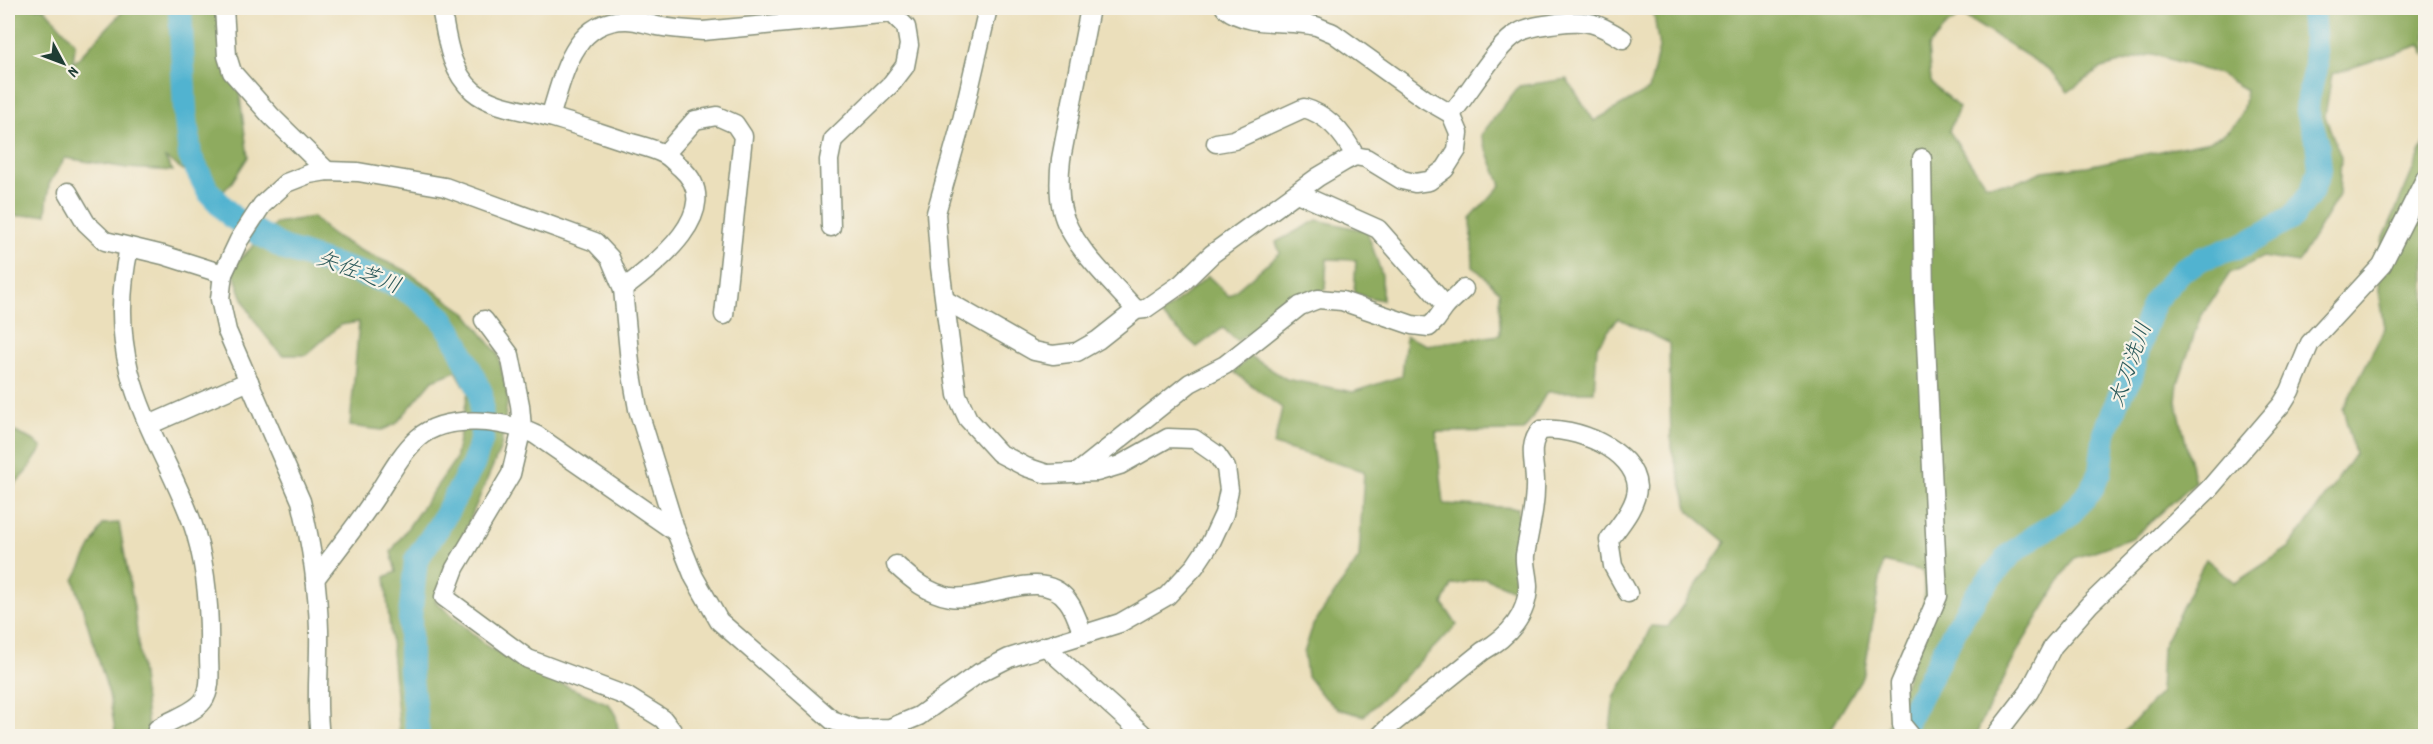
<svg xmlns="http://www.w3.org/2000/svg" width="2433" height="744" viewBox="0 0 2433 744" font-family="Dekko,'Klee One',sans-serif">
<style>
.forest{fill:#8eab5e;stroke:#567449;stroke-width:1.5;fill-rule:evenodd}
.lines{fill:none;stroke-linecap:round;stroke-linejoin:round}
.river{stroke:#51b3d0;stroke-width:24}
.minor-casing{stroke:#858e78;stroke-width:21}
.minor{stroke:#fff;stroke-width:18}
.labels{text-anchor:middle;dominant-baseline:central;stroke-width:4.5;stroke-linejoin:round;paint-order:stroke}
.water-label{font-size:22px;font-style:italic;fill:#2c5a5b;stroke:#f7f3e8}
</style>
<rect width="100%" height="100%" fill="#f7f3e8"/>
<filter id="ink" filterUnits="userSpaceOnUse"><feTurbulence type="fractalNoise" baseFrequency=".0167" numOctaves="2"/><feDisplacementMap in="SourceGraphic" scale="12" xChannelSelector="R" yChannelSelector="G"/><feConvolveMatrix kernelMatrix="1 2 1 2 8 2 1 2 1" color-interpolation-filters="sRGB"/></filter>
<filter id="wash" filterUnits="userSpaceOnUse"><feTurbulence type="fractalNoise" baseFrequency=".008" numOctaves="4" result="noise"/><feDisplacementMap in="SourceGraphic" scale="24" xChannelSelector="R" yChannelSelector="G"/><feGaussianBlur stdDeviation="1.35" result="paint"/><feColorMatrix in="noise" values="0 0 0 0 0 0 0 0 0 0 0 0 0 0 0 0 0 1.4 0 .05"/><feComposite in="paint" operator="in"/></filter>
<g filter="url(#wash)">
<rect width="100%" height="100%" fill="#ebdfbb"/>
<g class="forest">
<polygon points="8,8 44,8 75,43 73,64 126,8 228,8 248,157 232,182 220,195 164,157 173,171 127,168 65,158 49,184 46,214 8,217"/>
<path d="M 1653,8 L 2425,8 L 2425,54 L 2420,45 L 2332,74 L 2325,116 L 2341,157 L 2339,195 L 2298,263 L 2263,257 L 2230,273 L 2200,318 L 2178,383 L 2176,400 L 2195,482 L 2134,537 L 2074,558 L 2021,645 L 1979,727 L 1978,736 L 1883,736 L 1914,661 L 1924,617 L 1924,571 L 1883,562 L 1864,674 L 1827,736 L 1609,736 L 1614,698 L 1633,666 L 1651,626 L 1668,627 L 1726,542 L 1689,511 L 1671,447 L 1669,343 L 1618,318 L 1597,346 L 1594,392 L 1547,392 L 1524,431 L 1436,432 L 1444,504 L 1518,508 L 1521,593 L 1485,578 L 1452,585 L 1443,604 L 1457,625 L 1364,716 L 1338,709 L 1322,695 L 1307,676 L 1304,653 L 1313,625 L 1359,558 L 1364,471 L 1274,445 L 1282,408 L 1234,372 L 1250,356 L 1286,379 L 1353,392 L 1402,376 L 1406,336 L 1427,345 L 1500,335 L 1499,291 L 1473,266 L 1471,218 L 1501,185 L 1481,135 L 1519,86 L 1567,79 L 1594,121 L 1649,90 L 1659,48 ZM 1962,15 L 2050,70 L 2068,92 L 2102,68 L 2153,54 L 2219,74 L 2246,90 C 2243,120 2237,127 2210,141 L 2087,166 L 2043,171 L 2015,183 L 1985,184 L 1949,131 L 1959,108 L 1931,82 L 1928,47 L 1946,26 Z"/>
<polygon points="2425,142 2425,736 2121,736 2160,693 2162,648 2206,559 2235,583 2290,547 2355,454 2343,409 2385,328 2379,291 2382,242"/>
<path d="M 313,217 L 331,234 L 359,250 L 405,270 L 467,314 L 498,354 L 508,397 L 501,447 L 435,601 L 488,647 L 545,677 L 609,704 L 616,716 L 619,736 L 400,736 L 385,577 L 396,572 L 391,552 L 455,460 L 468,392 L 456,371 L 433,380 L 396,424 L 382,430 L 350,426 L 359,322 L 340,325 L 306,355 L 282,355 C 254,324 244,308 232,267 L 276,223 Z"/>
<polygon points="1317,220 1367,231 1382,275 1382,300 1354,294 1356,260 1327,259 1325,290 1305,295 1237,341 1223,328 1197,347 1161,315 1208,276 1229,296 1280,253 1276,242"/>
<polygon points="8,429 33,440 42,448 27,471 8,491"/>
<polygon points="119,523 134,607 149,736 116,736 109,694 74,580 103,524"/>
</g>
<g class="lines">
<g class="river">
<polyline points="180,8 185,110 190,156 208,191 232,217 285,249 397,285 417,297 442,318 455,338 481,393 482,438 473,465 439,526 416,560 410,618 410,671 418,736"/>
<polyline points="1897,736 1902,730 1957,626 1977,594 2010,555 2033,537 2067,517 2090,492 2100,472 2105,433 2118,399 2131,377 2145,325 2155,300 2182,270 2203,258 2244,245 2293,217 2311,193 2320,169 2317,141 2307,112 2308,98 2316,65 2312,8"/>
</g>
</g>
</g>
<g filter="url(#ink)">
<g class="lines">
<defs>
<g id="minor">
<polyline points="224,8 227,56 232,72 271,116 327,171"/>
<path d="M 441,8 C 447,37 449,70 473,91 C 493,108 526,110 550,117 C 575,124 600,133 625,141 C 637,145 652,148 664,154 C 670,157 676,164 681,168 C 728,209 655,265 623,289"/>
<path d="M 1090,8 L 1061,159 C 1059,176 1058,192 1062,210 C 1070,245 1113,283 1136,310"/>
<path d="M 1451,114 C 1468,95 1498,43 1518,33 C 1529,26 1546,25 1558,23 C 1588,19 1597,23 1623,39"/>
<path d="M 550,117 C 563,78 572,20 626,20 C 636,20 647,24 657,26 C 673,29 688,30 703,31 L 892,13 L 906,27 L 909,45 L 905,66 L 892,83 L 833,140 L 829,160 L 831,227"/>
<path d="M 1216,143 L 1234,140 L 1304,108 C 1329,115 1344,134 1355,156"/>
<polyline points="665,154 695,120 717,116 735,124 743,136 724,315"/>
<polyline points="68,192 86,223 105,241 163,255 223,274"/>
<path d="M 129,248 C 120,289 119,329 129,370 C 142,423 173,470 192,522 C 207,564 210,612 209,656 C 209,670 212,689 203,701 C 193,714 171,719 157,729 L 156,736"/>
<path d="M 945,300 L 1034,351 L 1053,355 L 1077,352 L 1098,340 L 1136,310 L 1145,309 L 1181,284 L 1212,254 L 1318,177 L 1345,161 L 1355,156 L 1366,158 L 1402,180 L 1415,183 L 1429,181 L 1445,169 L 1457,150 L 1459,133 L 1451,114 L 1425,99 L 1333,33 C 1328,31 1321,28 1316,26 C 1286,19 1250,28 1225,8"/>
<polyline points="1446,306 1464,289"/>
<polyline points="484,320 510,355 520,405 522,428 511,474 455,568 444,597 528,659 626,696 663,719 676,736"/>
<polyline points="149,425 249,381"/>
<polyline points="1077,473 1190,383 1225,365 1300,306 1318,299 1342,301 1412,325 1429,327 1436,320 1446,306 1378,229 1297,193"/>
<path d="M 896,565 C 912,580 928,593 950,597 C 987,602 1042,565 1068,601 C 1075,610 1079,624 1083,635"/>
<path d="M 315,579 C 334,554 353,530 370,505 C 386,483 398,456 418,438 C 446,413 505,420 536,435 L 676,532"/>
<polyline points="1045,646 1145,736"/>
<path d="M 320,736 C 315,701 320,665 319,630 C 318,586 311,543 301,501 L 227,331 L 220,299 L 223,274 L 239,240 L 262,205 L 286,183 L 309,174 L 327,171 L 358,172 L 445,187 L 595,242 L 610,258 L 623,289 L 630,363 L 638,409 L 676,532 L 694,577 L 719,621 L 832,720 L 857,729 L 890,728 L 919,716 L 979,673 L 1009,658 L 1120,623 L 1167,596 L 1195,566 L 1211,542 L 1224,514 L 1229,490 L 1226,468 L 1217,455 L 1194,439 L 1168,438 L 1120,465 L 1097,472 L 1047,474 L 1026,467 L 999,453 L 968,419 L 957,395 L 940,267 L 936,213 L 962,120 L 988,8"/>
<path d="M 1380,736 L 1392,724 L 1483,651 C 1508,637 1527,616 1528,587 C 1528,576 1524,566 1525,555 C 1529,531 1536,505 1535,482 C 1535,463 1527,445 1541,430 C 1573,426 1635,449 1637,487 C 1637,506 1619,526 1609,540 L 1613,566 L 1628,593"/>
<polyline points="1911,736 1902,725 1900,684 1938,596 1924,300 1922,158"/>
<polyline points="1995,736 2029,692 2053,646 2089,605 2209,489 2282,404 2290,391 2310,343 2382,265 2426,177"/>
</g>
</defs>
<use href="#minor" class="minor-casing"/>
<use href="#minor" class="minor"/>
</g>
</g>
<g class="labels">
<g class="water-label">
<text transform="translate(358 274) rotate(20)">矢佐芝川</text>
<text transform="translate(2132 365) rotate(-70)">太刀洗川</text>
</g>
</g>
<rect width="2433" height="744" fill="none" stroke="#f7f3e8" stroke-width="30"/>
<g transform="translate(63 63) rotate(131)" stroke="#f7f3e8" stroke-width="4.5" paint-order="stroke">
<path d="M0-4.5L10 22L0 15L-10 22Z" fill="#1f3d34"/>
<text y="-9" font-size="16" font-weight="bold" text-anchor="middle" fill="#1f3d34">N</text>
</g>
</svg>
